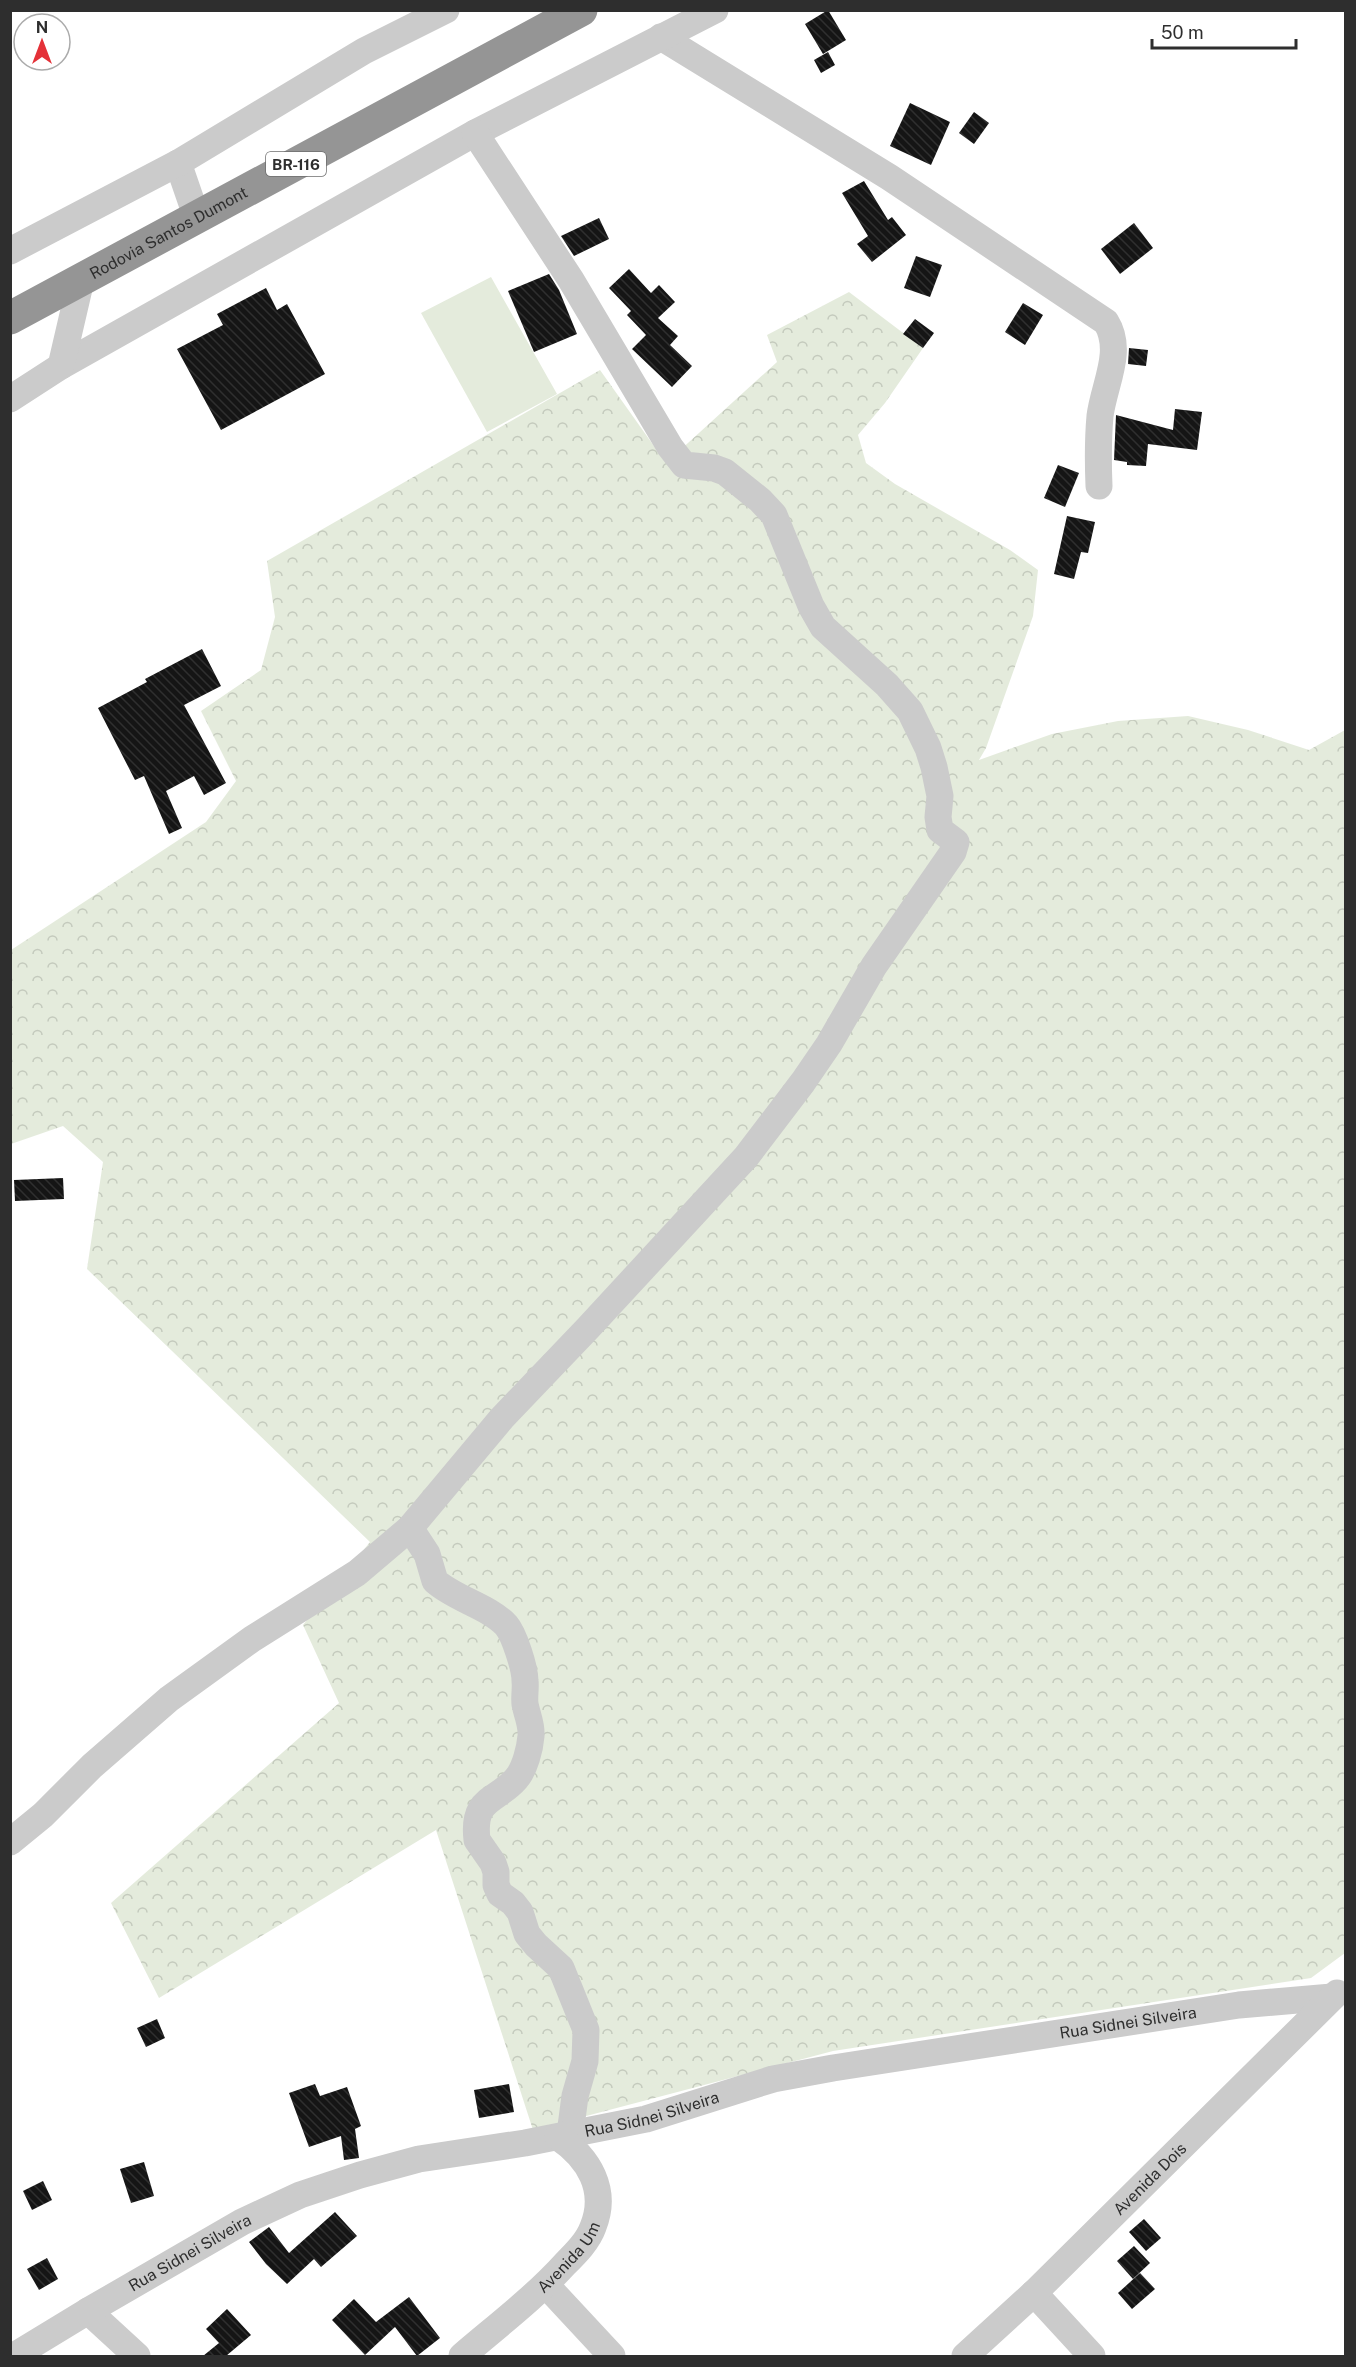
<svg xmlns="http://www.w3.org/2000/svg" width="1356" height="2367" viewBox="0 0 1356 2367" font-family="'Public Sans',sans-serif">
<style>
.forest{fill:url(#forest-crowns)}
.pitch{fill:#e4ebdc}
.building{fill:url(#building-back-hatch)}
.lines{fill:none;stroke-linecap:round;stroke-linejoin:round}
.minor{stroke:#cbcbcb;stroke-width:27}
.highway{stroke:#959595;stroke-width:33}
.labels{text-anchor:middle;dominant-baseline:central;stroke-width:6;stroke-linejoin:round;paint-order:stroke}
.shield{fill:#fff;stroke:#6d6d6d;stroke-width:1.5}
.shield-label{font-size:15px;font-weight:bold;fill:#2e2e2e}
.street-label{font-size:16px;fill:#2e2e2e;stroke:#fff}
</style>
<defs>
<pattern id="forest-crowns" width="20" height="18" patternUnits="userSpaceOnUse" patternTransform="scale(1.5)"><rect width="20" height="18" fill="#e4ebdc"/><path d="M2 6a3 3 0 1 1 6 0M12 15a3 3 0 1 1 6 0" fill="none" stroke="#c4cabd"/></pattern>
<pattern id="building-back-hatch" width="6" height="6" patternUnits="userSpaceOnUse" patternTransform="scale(1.5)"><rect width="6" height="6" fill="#151515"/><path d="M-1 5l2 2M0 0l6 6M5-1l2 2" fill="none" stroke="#2f2f2f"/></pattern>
</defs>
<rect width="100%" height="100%" fill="#fff"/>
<polygon class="forest" points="849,292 923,348 885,403 858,435 866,463 895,484 1010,550 1038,570 1033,616 986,748 979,760 1052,734 1118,721 1188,716 1248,730 1309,750 1345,730 1345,1953 1311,1978 833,2051 533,2130 436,1830 159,1998 111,1903 339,1703 303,1625 370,1542 87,1269 103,1162 63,1126 11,1144 11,950 206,822 236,781 201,711 261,670 275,617 267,561 600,370 666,463 777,362 767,335"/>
<polygon class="pitch" points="491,277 557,394 487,432 421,313"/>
<g class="building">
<polygon points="828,10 846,40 823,54 805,24"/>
<polygon points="828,52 835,65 821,73 814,60"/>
<polygon points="910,103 950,122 931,165 890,146"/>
<polygon points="974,112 989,123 974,144 959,133"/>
<polygon points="864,181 888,220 892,217 906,235 872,262 857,244 868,236 842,193"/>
<polygon points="599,218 609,239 574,256 561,236"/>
<polygon points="1134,223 1153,248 1120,274 1101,249"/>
<polygon points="916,256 942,265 930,297 904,288"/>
<polygon points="629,269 651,293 659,285 675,302 658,318 678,336 670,345 692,366 672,387 632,349 646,335 627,315 631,311 609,288"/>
<polygon points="549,274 559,290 577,334 534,352 508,291"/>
<polygon points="266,288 277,310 287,304 325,374 221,430 177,349 223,325 217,314"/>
<polygon points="1023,303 1043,315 1025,345 1005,332"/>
<polygon points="915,319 934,333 923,348 903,334"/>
<polygon points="1129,348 1148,350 1146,366 1128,364"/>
<polygon points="1175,409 1202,412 1197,450 1148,444 1146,466 1127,465 1127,462 1114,460 1116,415 1173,430"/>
<polygon points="1058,465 1079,473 1065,507 1044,498"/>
<polygon points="1067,516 1095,522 1088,553 1081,552 1074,579 1054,574"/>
<polygon points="202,649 221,686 184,705 226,783 204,795 194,776 166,791 182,828 169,834 144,776 135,780 98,708 147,682 145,679"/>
<polygon points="63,1178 64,1199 15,1201 14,1180"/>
<polygon points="157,2019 165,2038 146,2047 137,2028"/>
<polygon points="315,2084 320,2096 347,2087 361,2126 355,2129 359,2158 344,2160 341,2136 309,2147 289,2093"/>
<polygon points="509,2084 514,2112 479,2118 474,2090"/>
<polygon points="144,2162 154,2196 131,2203 120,2169"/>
<polygon points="43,2181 52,2200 32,2210 23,2191"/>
<polygon points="335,2212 357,2236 321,2267 314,2259 287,2284 266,2264 249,2242 269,2227 289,2253"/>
<polygon points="1144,2219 1161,2238 1146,2251 1129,2232"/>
<polygon points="1134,2246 1150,2263 1133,2279 1117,2261"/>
<polygon points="47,2258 58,2279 39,2290 27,2269"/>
<polygon points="1140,2273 1155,2289 1132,2309 1118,2293"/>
<polygon points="409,2297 440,2338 417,2356 395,2327 365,2355 332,2320 354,2299 376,2322"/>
<polygon points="227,2309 251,2335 226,2356 203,2356 219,2343 206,2329"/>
</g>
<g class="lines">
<g class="minor">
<path d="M 661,37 L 889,177 L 1106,322 C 1124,351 1104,384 1100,416 C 1098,439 1098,462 1099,486"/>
<polyline points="178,163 197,218"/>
<polyline points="10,251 178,163 364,51 446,10"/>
<polyline points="61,366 475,133 715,10"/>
<polyline points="10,399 61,366 81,280"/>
<path d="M 410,1528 L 427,1554 L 435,1581 C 455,1599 488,1606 506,1625 C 514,1634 525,1668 525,1681 C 526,1688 524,1696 525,1704 C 527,1715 532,1725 531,1736 C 530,1748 525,1769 516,1779 C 496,1802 472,1797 477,1840 L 493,1863 L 496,1872 L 496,1885 L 500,1894 L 513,1903 L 520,1912 L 527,1934 L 536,1945 L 561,1968 L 586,2030 L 585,2061 L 575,2096 L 570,2134"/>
<polyline points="10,1842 43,1815 92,1766 169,1699 252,1639 357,1573 410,1528 502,1418 588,1328 746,1157 803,1082 829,1044 874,966 953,852 956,842 940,830 938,817 940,796 934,767 928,748 910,711 887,685 823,627 811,606 774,515 760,500 725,472 714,468 684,465 670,447 571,280 475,133"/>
<polyline points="546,2285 612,2356"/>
<polyline points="1034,2293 1092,2356"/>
<polyline points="88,2311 137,2356"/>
<path id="s1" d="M 14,2356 L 88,2311 L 242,2222 L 300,2195 L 360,2175 L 419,2159 L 525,2143 L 646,2119 L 773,2079 L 833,2068 L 1239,2005 L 1332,1997"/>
<path id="s2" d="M 462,2356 C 497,2326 534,2298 565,2264 C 576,2253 588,2241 593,2227 C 608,2190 589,2158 558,2137"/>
<path id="s3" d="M 965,2356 L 1034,2293 L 1337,1993"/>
</g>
<path class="highway" id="s4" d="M 10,318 L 581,10"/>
</g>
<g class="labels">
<rect class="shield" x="266" y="152" width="60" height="24" rx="4.5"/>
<g class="shield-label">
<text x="296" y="164">BR-116</text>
</g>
<g class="street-label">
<text stroke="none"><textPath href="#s4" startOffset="180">Rodovia Santos Dumont</textPath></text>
<text stroke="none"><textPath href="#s1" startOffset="1176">Rua Sidnei Silveira</textPath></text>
<text stroke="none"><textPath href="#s1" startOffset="690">Rua Sidnei Silveira</textPath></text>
<text stroke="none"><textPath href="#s3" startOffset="256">Avenida Dois</textPath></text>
<text stroke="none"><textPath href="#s1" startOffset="204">Rua Sidnei Silveira</textPath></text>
<text stroke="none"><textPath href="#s2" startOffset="146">Avenida Um</textPath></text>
</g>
</g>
<rect width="1356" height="2367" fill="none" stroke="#2e2e2e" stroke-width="24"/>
<g transform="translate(42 42)"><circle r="28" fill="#ffffff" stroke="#ababab" stroke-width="1.5"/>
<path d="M0-4.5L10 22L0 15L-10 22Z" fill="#e43138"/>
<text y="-9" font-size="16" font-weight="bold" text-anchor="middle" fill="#2e2e2e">N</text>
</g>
<path d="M1152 39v9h144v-9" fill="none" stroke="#2e2e2e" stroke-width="3"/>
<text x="1161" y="39" font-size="18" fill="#2e2e2e" stroke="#ffffff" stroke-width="4.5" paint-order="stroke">50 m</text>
</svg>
